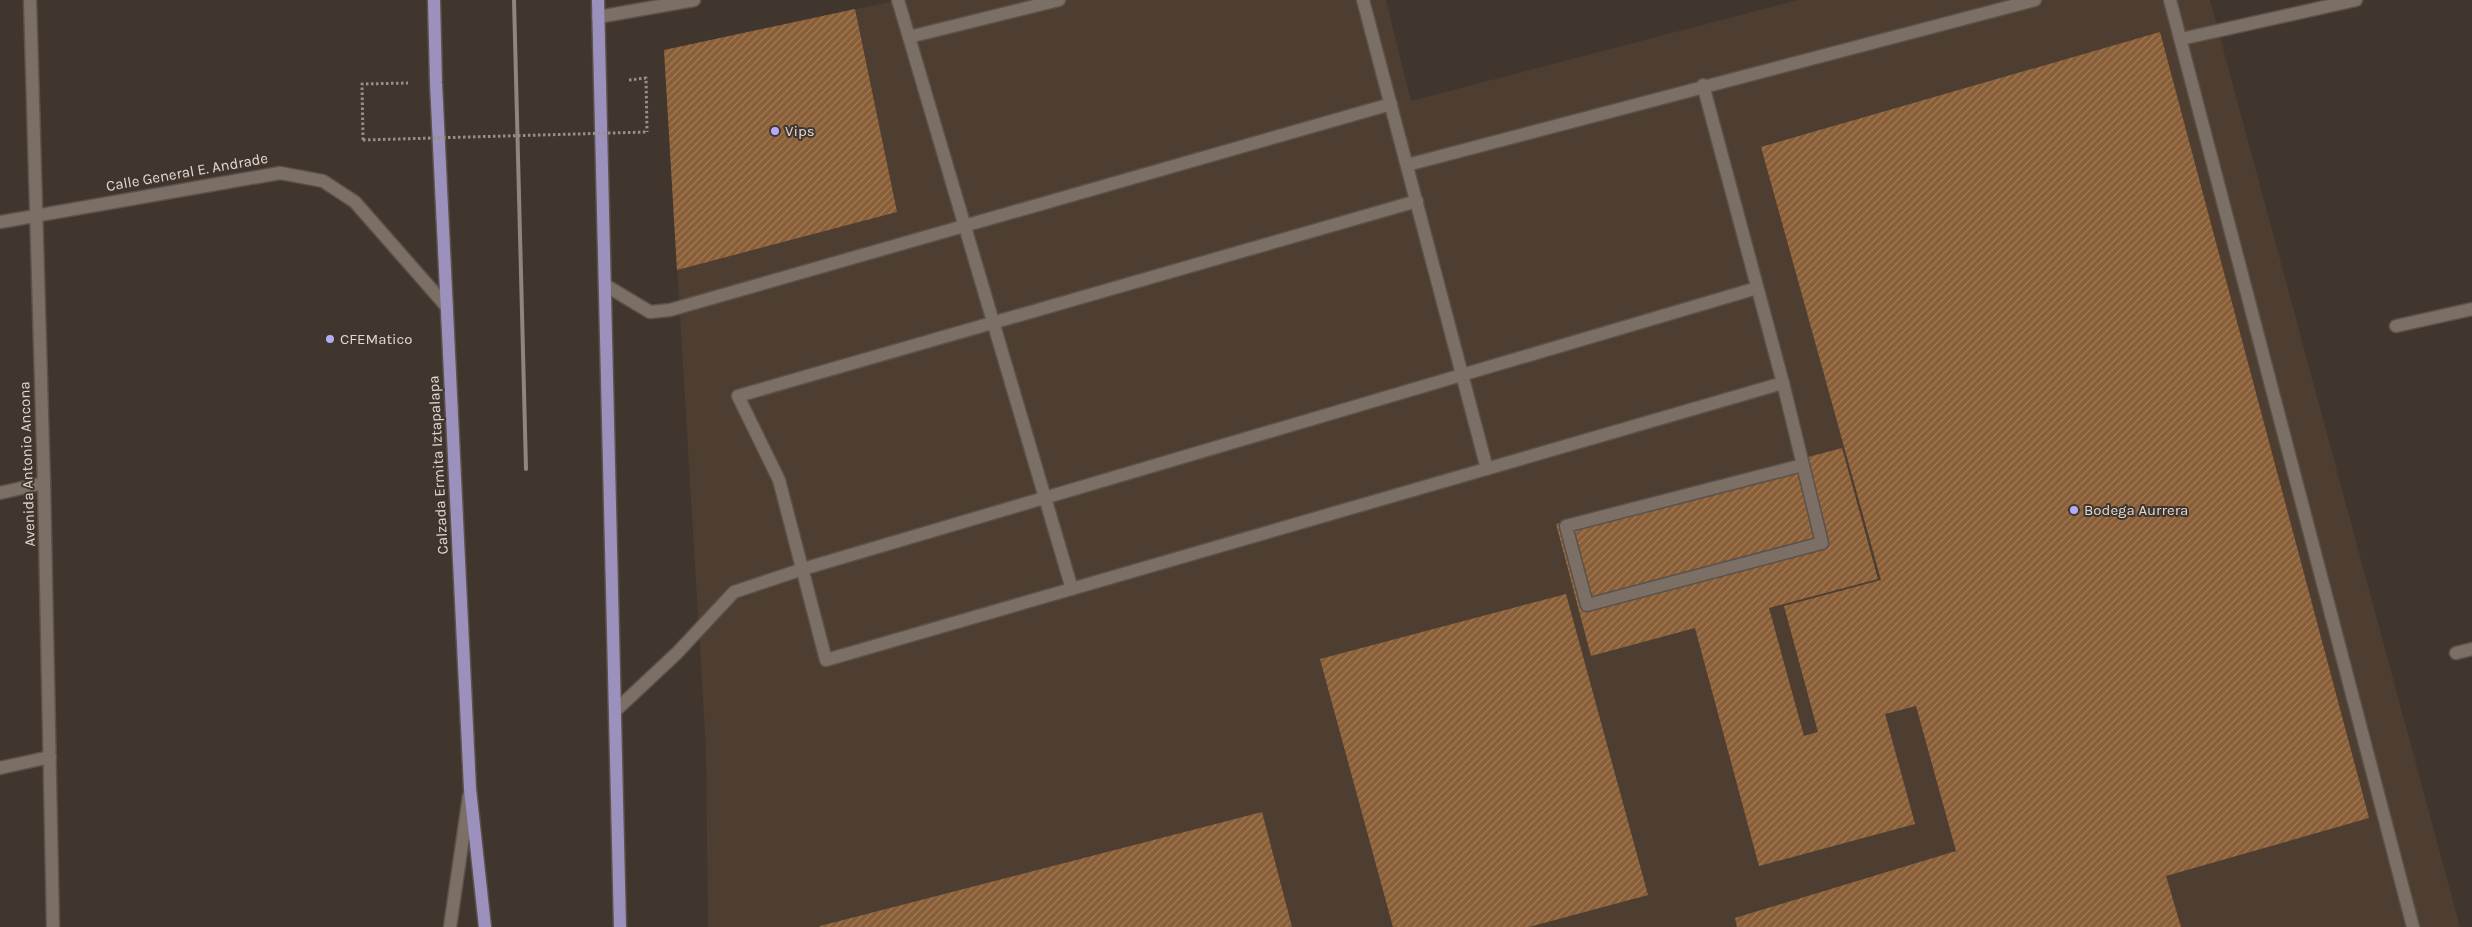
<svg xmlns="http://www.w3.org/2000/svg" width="2472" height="927" viewBox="0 0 2472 927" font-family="Karla,sans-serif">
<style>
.built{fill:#4e3e31}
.building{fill:url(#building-hatch)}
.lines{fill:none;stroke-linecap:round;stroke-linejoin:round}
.service-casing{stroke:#5b524a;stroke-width:15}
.minor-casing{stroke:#5b524a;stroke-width:15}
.primary-casing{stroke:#5b524a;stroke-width:15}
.path{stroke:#988f89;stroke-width:3;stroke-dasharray:2.5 2.5;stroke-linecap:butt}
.service{stroke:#7c7066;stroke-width:12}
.minor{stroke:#7c7066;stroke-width:12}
.primary{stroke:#9c91bd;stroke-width:12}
.rail{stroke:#8f867f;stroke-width:4}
.path-bridge{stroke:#988f89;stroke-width:3;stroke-dasharray:2.5 2.5;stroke-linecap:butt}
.poi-dot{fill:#b5acf8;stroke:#40362d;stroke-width:2}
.labels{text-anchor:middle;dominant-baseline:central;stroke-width:4;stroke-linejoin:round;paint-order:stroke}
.poi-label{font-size:15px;fill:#e0d9d4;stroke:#40362d;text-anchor:start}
.street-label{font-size:15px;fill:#e0d9d4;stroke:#40362d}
</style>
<defs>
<pattern id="building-hatch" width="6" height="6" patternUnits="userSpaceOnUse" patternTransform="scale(1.25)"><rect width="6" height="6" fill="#895e37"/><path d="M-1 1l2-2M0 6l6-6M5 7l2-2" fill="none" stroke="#9f7c5c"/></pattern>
</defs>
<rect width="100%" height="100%" fill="#40362d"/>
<polygon class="built" points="899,0 1386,0 1411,101 1798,0 2210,0 2460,927 708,927 706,748 664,50"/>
<g class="building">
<polygon points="855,9 897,212 677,270 664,50"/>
<polygon points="2160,32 2369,818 2166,876 2181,927 1737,927 1735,918 1956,851 1916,706 1885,714 1915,824 1759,866 1695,628 1591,656 1556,524 1842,448 1878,579 1769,608 1804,736 1818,732 1784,606 1881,580 1761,147"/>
<polygon points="1566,594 1648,895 1529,927 1393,927 1320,659"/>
<polygon points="1262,812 1292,927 820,927 820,926"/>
</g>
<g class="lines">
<defs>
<g id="service">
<polyline points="898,0 1072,589"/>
<polyline points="1363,0 1487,469"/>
<polyline points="2170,0 2413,927"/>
<polyline points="909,37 1059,0"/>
<polyline points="2181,39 2356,0"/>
<polyline points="1703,85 1783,383 1822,543 1587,605 1566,526 1803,465"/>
<polyline points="1407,165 2035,0"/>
<polyline points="1417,201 738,396 779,480 826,660 1783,383"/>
<polyline points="605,285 650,312 670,310 1391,104"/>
<polyline points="615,711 677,653 734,592 803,569 1757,288"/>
</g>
<g id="minor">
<polyline points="30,0 44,483 53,927"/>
<polyline points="598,17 694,0"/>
<polyline points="0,222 280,173 323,181 355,202 447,307"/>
<polyline points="2396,326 2472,309"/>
<polyline points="0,493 44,483"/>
<polyline points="2456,653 2472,649"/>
<polyline points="0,768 50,757"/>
<polyline points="450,927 469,796"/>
</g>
<g id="primary">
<polyline points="434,0 436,83 470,789 485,927"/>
<polyline points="598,0 620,927"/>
</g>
</defs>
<use href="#service" class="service-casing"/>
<use href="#minor" class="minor-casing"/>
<use href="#primary" class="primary-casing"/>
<g class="path">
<polyline points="629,80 646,78 647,132"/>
<polyline points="363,140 362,84 408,83"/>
</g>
<use href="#service" class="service"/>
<use href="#minor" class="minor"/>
<use href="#primary" class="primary"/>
<polyline class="rail" points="514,0 526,469"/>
<polyline class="path-bridge" points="363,140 647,132"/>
</g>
<g class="poi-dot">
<circle cx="775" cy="131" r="5"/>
<circle cx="330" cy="339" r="5"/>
<circle cx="2074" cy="510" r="5"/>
</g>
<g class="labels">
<g class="poi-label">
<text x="785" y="131">Vips</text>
<text x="340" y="339">CFEMatico</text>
<text x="2084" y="510">Bodega Aurrera</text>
</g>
<g class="street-label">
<text transform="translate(187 172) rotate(-10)">Calle General E. Andrade</text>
<text transform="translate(27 464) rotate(-92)">Avenida Antonio Ancona</text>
<text transform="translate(438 465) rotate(-93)">Calzada Ermita Iztapalapa</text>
</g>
</g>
</svg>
